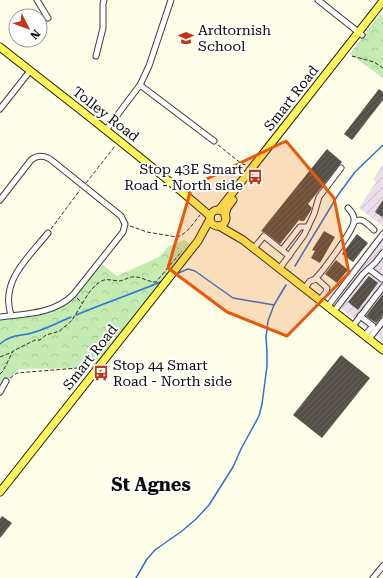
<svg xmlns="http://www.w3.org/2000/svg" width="383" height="578" viewBox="0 0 383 578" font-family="'Roboto Serif',serif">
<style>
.industrial{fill:url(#industrial-furrows)}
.park{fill:url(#park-crowns)}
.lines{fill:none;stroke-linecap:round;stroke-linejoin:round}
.stream{stroke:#2c71d6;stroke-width:1.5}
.building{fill:url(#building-hatch)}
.minor-casing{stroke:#3e3e3e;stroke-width:7}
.major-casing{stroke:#1c1c1c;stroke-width:9}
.path{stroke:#2d2d2d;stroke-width:1;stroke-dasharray:4 2;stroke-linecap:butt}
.minor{stroke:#fff;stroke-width:5}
.major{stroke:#fff759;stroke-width:7}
.marked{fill:#e8590c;fill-opacity:0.2;stroke:#e8590c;stroke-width:3;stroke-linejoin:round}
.labels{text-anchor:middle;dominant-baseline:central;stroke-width:4;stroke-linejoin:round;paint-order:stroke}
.poi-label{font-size:14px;fill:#0b0b0b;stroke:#fff;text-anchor:start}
.street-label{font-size:14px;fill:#0b0b0b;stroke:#fff}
.district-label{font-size:18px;font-weight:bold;fill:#0b0b0b;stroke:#fff}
</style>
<defs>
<pattern id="industrial-furrows" width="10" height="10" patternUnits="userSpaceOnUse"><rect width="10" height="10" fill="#ebdeea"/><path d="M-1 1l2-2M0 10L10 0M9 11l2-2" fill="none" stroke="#c8bdc7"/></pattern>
<pattern id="park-crowns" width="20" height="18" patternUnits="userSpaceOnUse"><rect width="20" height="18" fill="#c4ebb1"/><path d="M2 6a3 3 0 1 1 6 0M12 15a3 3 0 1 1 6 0" fill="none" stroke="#a7c897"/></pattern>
<pattern id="building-hatch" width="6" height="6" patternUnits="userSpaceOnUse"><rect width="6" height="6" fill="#544f47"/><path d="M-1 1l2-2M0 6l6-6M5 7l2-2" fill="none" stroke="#68645d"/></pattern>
</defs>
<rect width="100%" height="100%" fill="#ffffe9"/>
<g class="industrial">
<polygon points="383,164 383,226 359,208 376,182 373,180"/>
<polygon points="383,227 383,341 328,298"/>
</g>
<g class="park">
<polygon points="380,14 383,16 383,78 350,54"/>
<polygon points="184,240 194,247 98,368 19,369 6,381 0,392 0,317 46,311 67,300 99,262 117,276 159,257 169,246"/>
</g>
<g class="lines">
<g class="stream">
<polyline points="295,266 338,195 355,172 383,145"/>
<polyline points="176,274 188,269 195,271 233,298 274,305"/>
<path d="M 76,315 C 105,303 134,293 163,281"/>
<path d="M 0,344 C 13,333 21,337 35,332 C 48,328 59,322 71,317"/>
<polyline points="136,578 147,559 155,550 182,531 196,519 209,505 233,467 241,449 259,416 262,404 267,366 267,351 266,337 268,321 274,305 286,285"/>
</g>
</g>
<g class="building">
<polygon points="379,89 383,92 383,100 352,140 344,134"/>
<polygon points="327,149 342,162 308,204 312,208 310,212 304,221 301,221 299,220 280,244 266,233 261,231"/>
<polygon points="383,200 383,215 382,217 375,212"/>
<polygon points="324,231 335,237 320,263 311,258 315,251 312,250"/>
<polygon points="357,234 368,243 353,262 342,254"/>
<polygon points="336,260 348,270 337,283 325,274"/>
<polygon points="369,276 378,283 358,310 348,302"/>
<polygon points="383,294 383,316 376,323 366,316"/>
<polygon points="341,355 370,378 322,438 293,415"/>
<polygon points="2,516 12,523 0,538 0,519"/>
</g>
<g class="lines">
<defs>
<g id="minor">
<polyline points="37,0 48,18"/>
<polyline points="318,0 362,35"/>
<polyline points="96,56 103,28 103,4 104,0"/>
<polyline points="140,85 214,141"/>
<polyline points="0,109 30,71"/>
<polyline points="106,130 140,85 149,66 171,0"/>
<path d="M 0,200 L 31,160 C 37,155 43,155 50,159 L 121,216 L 125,224 L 123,232 L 73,295 C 54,314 25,314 0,317"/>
<path d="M 354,222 C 362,216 368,225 374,230"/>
<polyline points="254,248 264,236 289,256"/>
<polyline points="282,250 300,227 308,227"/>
<polyline points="280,268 304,235 314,214 319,197 341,168"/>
<polyline points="369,269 382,279"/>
<path d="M 315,279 C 323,271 352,232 354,222 C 355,216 352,212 348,208"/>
<polyline points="305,288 310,281 317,279 327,288 326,292 320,300"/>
<polyline points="328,306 383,234"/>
<polyline points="334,311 363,274 375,263 383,253"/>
<path d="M 11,315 C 0,281 28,258 48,233"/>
<polyline points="360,316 373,326 365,335"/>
<polyline points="353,326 383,287"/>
<polyline points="369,339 383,321"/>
<polyline points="0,392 6,381"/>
<polyline points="373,578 383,566"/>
</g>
<g id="major">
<path d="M 0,47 C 71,103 143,157 210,216"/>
<polyline points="219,210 383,1"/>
<circle cx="218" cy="218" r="8"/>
<polyline points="225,216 227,208 233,200"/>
<polyline points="219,226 243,240 383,350"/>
<polyline points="0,492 198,241 210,219"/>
</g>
</defs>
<use href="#minor" class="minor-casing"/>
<use href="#major" class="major-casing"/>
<g class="path">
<polyline points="352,56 374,62 383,68"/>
<polyline points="218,145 242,164 246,165"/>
<polyline points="86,183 115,146"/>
<polyline points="130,226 147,232 177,237 182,235 189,229 200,215"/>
<polyline points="51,229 80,190"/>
<polyline points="77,298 82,303"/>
<polyline points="0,357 12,352"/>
<path d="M 0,374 L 3,371 L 13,351 L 35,340 L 40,340 L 46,335 L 60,331 C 63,326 68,326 71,321 C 80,310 90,284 104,280 C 110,279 115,281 120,281 C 125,280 130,276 135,277 C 143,277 147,282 156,282 L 182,251"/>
<polyline points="10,378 17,373 90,367"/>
</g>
<use href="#minor" class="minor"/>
<use href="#major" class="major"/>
</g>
<path class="marked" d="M 286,141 L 334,198 L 349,273 L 287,336 L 227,312 L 168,268 L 192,186 Z"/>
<defs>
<symbol id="school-bare" viewBox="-9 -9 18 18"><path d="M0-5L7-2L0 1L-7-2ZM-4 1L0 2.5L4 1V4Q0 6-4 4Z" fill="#c3341b" stroke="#fff" stroke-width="2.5" paint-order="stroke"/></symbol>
<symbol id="bus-bare" viewBox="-9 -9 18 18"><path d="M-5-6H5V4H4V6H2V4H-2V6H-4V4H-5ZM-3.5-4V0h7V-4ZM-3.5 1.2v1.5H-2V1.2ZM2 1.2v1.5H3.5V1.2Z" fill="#c3341b" stroke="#fff" stroke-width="2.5" paint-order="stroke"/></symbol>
</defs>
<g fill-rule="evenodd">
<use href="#school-bare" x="175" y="27" width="22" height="22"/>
<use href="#bus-bare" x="244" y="166" width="22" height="22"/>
<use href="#bus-bare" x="90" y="362" width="22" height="22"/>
</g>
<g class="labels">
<g class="poi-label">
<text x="198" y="30">Ardtornish<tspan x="198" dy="16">School</tspan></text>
<text x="243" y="169" text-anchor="end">Stop 43E Smart<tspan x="243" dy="16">Road - North side</tspan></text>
<text x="113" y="365">Stop 44 Smart<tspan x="113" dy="16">Road - North side</tspan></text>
</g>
<g class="street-label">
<text transform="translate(291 98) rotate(-52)">Smart Road</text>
<text transform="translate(106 114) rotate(38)">Tolley Road</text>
<text transform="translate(90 357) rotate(-52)">Smart Road</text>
</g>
<g class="district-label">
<text x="151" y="484">St Agnes</text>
</g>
</g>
<g transform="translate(28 28) rotate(132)"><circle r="19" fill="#ffffff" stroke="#9d9d9d"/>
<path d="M0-3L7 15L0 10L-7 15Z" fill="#c3341b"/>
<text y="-6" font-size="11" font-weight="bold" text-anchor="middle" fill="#0b0b0b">N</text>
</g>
</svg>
